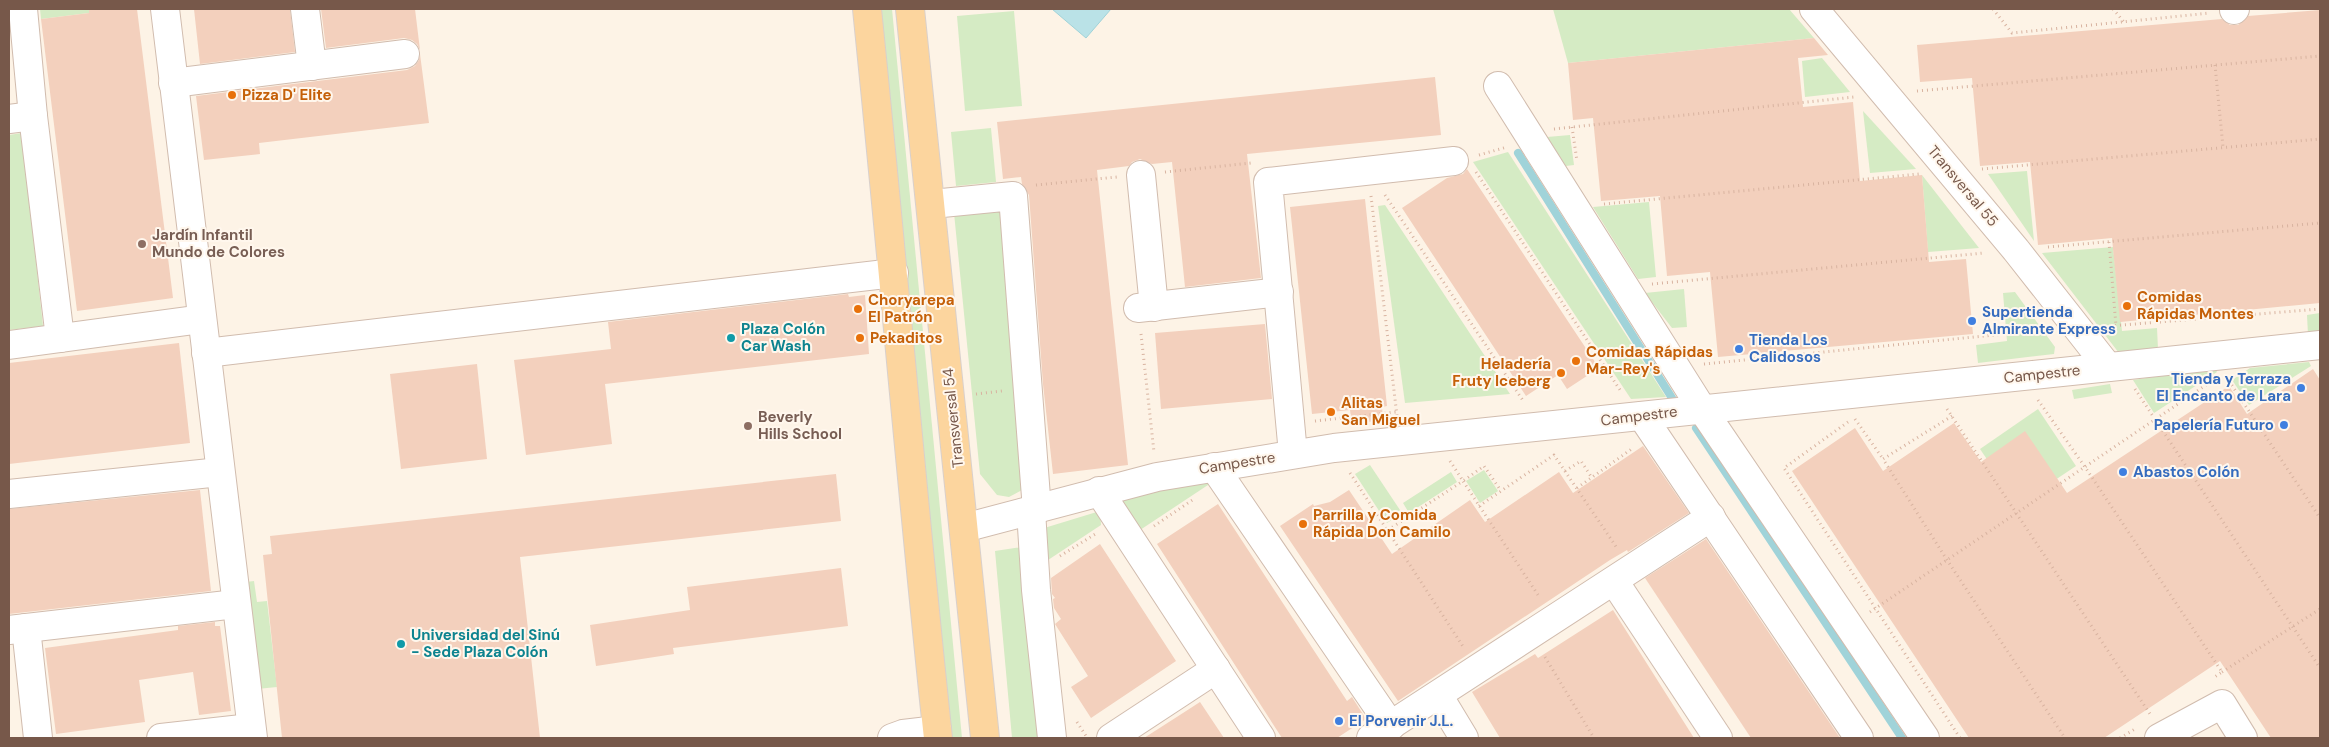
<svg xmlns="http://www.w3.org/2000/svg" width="2329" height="747" viewBox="0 0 2329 747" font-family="'DM Sans',sans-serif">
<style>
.green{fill:#d5ebc4}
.water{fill:#bae2e7;stroke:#a0d3d9}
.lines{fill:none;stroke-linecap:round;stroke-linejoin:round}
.stream{stroke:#a0d3d9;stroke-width:8}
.building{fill:#f3d0bd}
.minor-casing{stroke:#d1bcae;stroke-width:30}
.major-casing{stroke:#d9d0cc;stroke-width:30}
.path{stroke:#d8b3a0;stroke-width:3;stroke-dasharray:1 4;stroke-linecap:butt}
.minor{stroke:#fff;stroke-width:28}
.major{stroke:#fcd59e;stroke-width:28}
.food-dot{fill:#e8710a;stroke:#fff7ed;stroke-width:2}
.education-dot{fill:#8d6e63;stroke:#fff7ed;stroke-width:2}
.shop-dot{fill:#3f7fe0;stroke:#fff7ed;stroke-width:2}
.culture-dot{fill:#0f9aa8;stroke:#fff7ed;stroke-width:2}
.labels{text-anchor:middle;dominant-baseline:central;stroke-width:4;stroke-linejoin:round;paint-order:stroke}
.food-label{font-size:15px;font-weight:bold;fill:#c56008;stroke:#fff7ed;text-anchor:start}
.street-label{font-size:15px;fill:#77584a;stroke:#fff7ed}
.education-label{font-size:15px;font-weight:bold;fill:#785e54;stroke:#fff7ed;text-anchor:start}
.shop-label{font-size:15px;font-weight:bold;fill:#366cbe;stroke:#fff7ed;text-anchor:start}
.culture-label{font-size:15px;font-weight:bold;fill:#0d838f;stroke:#fff7ed;text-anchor:start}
</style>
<rect width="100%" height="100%" fill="#fdf3e6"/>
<g class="green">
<polygon points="40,9 89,9 89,13 41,19"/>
<polygon points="881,9 892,9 962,738 951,738"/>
<polygon points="1553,9 1789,9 1814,38 1568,63"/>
<polygon points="1014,11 1022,106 965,111 957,16"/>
<polygon points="1822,58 1850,92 1805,97 1802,61"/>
<polygon points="1863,111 1916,169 1870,173"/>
<polygon points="991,128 996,182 956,186 951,132"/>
<polygon points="22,133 43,326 9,330 9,135"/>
<polygon points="1570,135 1574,165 1566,166 1547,137"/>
<polygon points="1508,152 1666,397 1631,399 1473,162"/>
<polygon points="2027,171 2034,241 1988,174"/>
<polygon points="1922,175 1979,248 1928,252"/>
<polygon points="1649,202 1656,277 1638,279 1593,207"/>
<polygon points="1004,205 1024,489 1009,497 997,495 980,474 954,213"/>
<polygon points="1385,205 1510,394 1405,403 1378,206"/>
<polygon points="2113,247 2122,331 2157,328 2158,349 2119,353 2042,253"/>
<polygon points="1684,289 1687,327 1672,328 1645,293"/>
<polygon points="2015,292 2055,347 2054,354 1978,363 1976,345 2007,341 2003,293"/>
<polygon points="2320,313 2320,334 2308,335 2307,315"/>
<polygon points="2309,362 2311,366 2249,405 2232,380 2250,368"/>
<polygon points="2215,368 2217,372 2154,413 2133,380"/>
<polygon points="2110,384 2112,393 2074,399 2072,390"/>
<polygon points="2038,409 2076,466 2018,505 1980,449"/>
<polygon points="1370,465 1402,513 1387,523 1355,474"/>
<polygon points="1484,470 1498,491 1480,503 1466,481"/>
<polygon points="1451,472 1457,482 1409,513 1403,503"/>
<polygon points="1208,476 1211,483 1134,534 1113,500"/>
<polygon points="1100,511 1101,525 1042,564 1041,529"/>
<polygon points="1022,547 1044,738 1012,738 995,551"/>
<polygon points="254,581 257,602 267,601 277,687 257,689 246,582"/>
</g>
<polygon class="water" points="1052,9 1111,9 1086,38"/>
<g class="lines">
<g class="stream">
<polyline points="1518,153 1672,398"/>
<polyline points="1696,428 1902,738"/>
</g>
</g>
<g class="building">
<polygon points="89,9 137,9 173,298 77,311 41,19 89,13"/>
<polygon points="194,9 290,9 295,52 200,64"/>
<polygon points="321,9 415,9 420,50 417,44 412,40 404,38 326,48"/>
<polygon points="2320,10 2320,303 2120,322 2112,238 2038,245 2030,162 1980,166 1972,78 1920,82 1917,45 2222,19 2230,25 2238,25 2248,16"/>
<polygon points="1814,38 1828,55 1798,58 1803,107 1853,102 1860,181 1922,175 1929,262 1966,259 1973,334 1718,357 1710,272 1667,276 1660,196 1601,201 1593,118 1573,120 1568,63"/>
<polygon points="420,54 429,123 259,143 260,154 204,160 196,96 407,70 415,66 419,60"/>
<polygon points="1435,77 1441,135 1247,154 1261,278 1185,287 1172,162 1152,164 1140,159 1132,162 1129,166 1097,170 1128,465 1053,474 1043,384 1029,195 1022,184 1021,177 1003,179 997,122"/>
<polygon points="1467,169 1599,368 1567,389 1558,375 1526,396 1402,208 1447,178 1463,174"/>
<polygon points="1365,199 1387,406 1382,407 1383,420 1352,424 1350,410 1312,414 1290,207"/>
<polygon points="848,294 849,297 865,295 869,354 605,384 612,444 526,455 514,360 611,349 608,322"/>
<polygon points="1265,324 1272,399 1161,409 1155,333"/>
<polygon points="179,343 190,443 9,464 9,363"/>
<polygon points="477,364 487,459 401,469 390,374"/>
<polygon points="2313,369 2320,380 2320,738 2271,738 2220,661 2104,738 1969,738 1792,471 1855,428 1883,471 1954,423 1981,462 2025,431 2067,493 2229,386 2247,414"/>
<polygon points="1643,446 1689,513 1628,552 1627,550 1610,560 1398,701 1280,526 1313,504 1314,506 1330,502 1349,490 1392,554 1470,500 1485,522 1559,472 1573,493"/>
<polygon points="836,474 841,521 520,557 540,738 282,738 263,555 272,554 270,536"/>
<polygon points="200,490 211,591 9,614 9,509"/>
<polygon points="1218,504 1347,701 1352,697 1366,719 1337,738 1282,738 1157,544"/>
<polygon points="1706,539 1840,738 1751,738 1645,578"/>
<polygon points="1100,544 1176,661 1091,718 1071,687 1088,676 1055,624 1061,619 1054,608 1053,599 1055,598 1052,594 1051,578"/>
<polygon points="841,568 848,626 673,648 674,654 596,666 590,625 690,610 687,587"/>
<polygon points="1613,610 1694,738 1500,738 1472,692 1535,654 1538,658"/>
<polygon points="215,622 215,626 220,626 231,711 199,715 193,672 139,680 145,722 56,734 45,648 178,630 178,626"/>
<polygon points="1200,702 1224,738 1144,738 1183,713"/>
</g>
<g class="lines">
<defs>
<g id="minor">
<polyline points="23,9 33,116 60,338"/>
<polyline points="165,9 253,738"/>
<polyline points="305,9 312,66"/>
<polyline points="1814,9 2016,250 2108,367"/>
<polyline points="2234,10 2235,9"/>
<polyline points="173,83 405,54"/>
<polyline points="1498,86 1702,409 1925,738"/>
<polyline points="9,119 33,116"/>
<polyline points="1141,175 1154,307"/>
<polyline points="932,204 1013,196 1037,510"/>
<polyline points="1138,308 1279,292"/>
<polyline points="9,345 202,319"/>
<polyline points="206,353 894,273"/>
<polyline points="1642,416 1859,738"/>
<polyline points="1293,454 1268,182 1454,161"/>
<polyline points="1214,467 1391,726"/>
<polyline points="1099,491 1261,738"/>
<polyline points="9,494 220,472"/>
<polyline points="1031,511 1036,590 1052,738"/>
<polyline points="964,528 1157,477 1334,448 2320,345"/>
<polyline points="1614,581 1718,738"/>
<polyline points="26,628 38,738"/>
<polyline points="9,630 236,604"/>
<polyline points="1438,695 1464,738"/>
<polyline points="161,738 251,728"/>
<polyline points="892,738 903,734 937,730"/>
<polyline points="1111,738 1216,669"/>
<polyline points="1371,738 1711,517"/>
<polyline points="2159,738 2222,704 2243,738"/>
</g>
<g id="major">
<path d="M 867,9 C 892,252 912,495 938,738"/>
<polyline points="910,9 985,738"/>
</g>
</defs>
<use href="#minor" class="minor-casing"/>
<use href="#major" class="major-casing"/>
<g class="path">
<polyline points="1993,9 2012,33 2210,13"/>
<polyline points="2113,9 2124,22"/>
<polyline points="2215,65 2223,147"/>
<polyline points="1917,91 2320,56"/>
<polyline points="1572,127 1577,161"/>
<polyline points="1554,129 1854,97"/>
<polyline points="1479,155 1507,147"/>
<polyline points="1982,169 2320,139"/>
<polyline points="1165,172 1251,163"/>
<polyline points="1476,172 1622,393"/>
<polyline points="1036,185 1117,177"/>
<polyline points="1385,195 1524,402"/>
<polyline points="1371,196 1397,416"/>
<polyline points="1604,204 1919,174"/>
<polyline points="2109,242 2116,326"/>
<polyline points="2048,247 2320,223"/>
<polyline points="1652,284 1984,253"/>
<polyline points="2110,326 2320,309"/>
<polyline points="1141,334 1154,452"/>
<polyline points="1704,364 2044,330"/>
<polyline points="2229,381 2320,518"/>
<polyline points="2135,389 2320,668"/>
<polyline points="976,394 1002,391"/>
<polyline points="2038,400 2085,467 2222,672 2213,678"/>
<polyline points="1947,409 2150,714"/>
<polyline points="1952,416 1883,459 1947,560 2065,738"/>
<polyline points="1855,419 1883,459"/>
<polyline points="1315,421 1396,412"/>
<polyline points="1848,422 1784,468 1960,738"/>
<polyline points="1450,461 1463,481 1484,466 1501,491"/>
<polyline points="1565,471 1581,461 1592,478"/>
<polyline points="1350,473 1464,648"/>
<polyline points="1577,488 1633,448"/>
<polyline points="1479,506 1554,455 1617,548"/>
<polyline points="1154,526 1194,499"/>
<polyline points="1388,530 1463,481 1540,598"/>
<polyline points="1060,556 1097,533"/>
<polyline points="1870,612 2209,383"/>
<polyline points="1545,657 1594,738"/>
<polyline points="2222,672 2320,609"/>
<polyline points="1077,722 1086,736"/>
<polyline points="2120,738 2135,729"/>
</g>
<use href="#minor" class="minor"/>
<use href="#major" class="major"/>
</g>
<g class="food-dot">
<circle cx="232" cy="95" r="5"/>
<circle cx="2127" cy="306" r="5"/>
<circle cx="858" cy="309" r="5"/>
<circle cx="860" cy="338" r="5"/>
<circle cx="1576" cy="361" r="5"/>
<circle cx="1561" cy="373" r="5"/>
<circle cx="1331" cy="412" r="5"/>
<circle cx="1303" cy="524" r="5"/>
</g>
<g class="education-dot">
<circle cx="142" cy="244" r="5"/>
<circle cx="748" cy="426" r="5"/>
</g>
<g class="shop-dot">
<circle cx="1972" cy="321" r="5"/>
<circle cx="1739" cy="349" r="5"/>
<circle cx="2301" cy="388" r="5"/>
<circle cx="2284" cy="425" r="5"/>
<circle cx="2123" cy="472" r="5"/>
<circle cx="1339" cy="721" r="5"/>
</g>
<g class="culture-dot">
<circle cx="731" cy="338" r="5"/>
<circle cx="401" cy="644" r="5"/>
</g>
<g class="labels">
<g class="food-label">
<text x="242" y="95">Pizza D' Elite</text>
<text x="2137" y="297">Comidas<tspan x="2137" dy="17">Rápidas Montes</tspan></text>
<text x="868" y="300">Choryarepa<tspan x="868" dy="17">El Patrón</tspan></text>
<text x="870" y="338">Pekaditos</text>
<text x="1586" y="352">Comidas Rápidas<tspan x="1586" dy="17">Mar-Rey's</tspan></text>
<text x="1551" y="364" text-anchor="end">Heladería<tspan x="1551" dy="17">Fruty Iceberg</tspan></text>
<text x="1341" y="403">Alitas<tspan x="1341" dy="17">San Miguel</tspan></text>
<text x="1313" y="515">Parrilla y Comida<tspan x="1313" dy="17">Rápida Don Camilo</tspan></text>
</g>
<g class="street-label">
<text transform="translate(1963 186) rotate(50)">Transversal 55</text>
<text transform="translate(2042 374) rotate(-6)">Campestre</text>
<text transform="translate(1639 416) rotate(-7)">Campestre</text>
<text transform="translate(953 418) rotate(-96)">Transversal 54</text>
<text transform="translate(1237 463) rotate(-9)">Campestre</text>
</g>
<g class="education-label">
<text x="152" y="235">Jardín Infantil<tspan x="152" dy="17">Mundo de Colores</tspan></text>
<text x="758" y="417">Beverly<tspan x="758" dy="17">Hills School</tspan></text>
</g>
<g class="shop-label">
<text x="1982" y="312">Supertienda<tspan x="1982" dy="17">Almirante Express</tspan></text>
<text x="1749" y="340">Tienda Los<tspan x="1749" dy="17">Calidosos</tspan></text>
<text x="2291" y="379" text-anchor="end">Tienda y Terraza<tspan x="2291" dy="17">El Encanto de Lara</tspan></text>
<text x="2274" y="425" text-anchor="end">Papelería Futuro</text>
<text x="2133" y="472">Abastos Colón</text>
<text x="1349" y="721">El Porvenir J.L.</text>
</g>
<g class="culture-label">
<text x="741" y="329">Plaza Colón<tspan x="741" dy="17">Car Wash</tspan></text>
<text x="411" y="635">Universidad del Sinú<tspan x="411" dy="17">- Sede Plaza Colón</tspan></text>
</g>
</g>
<rect width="2329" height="747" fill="none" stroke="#77584a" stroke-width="20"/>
</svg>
